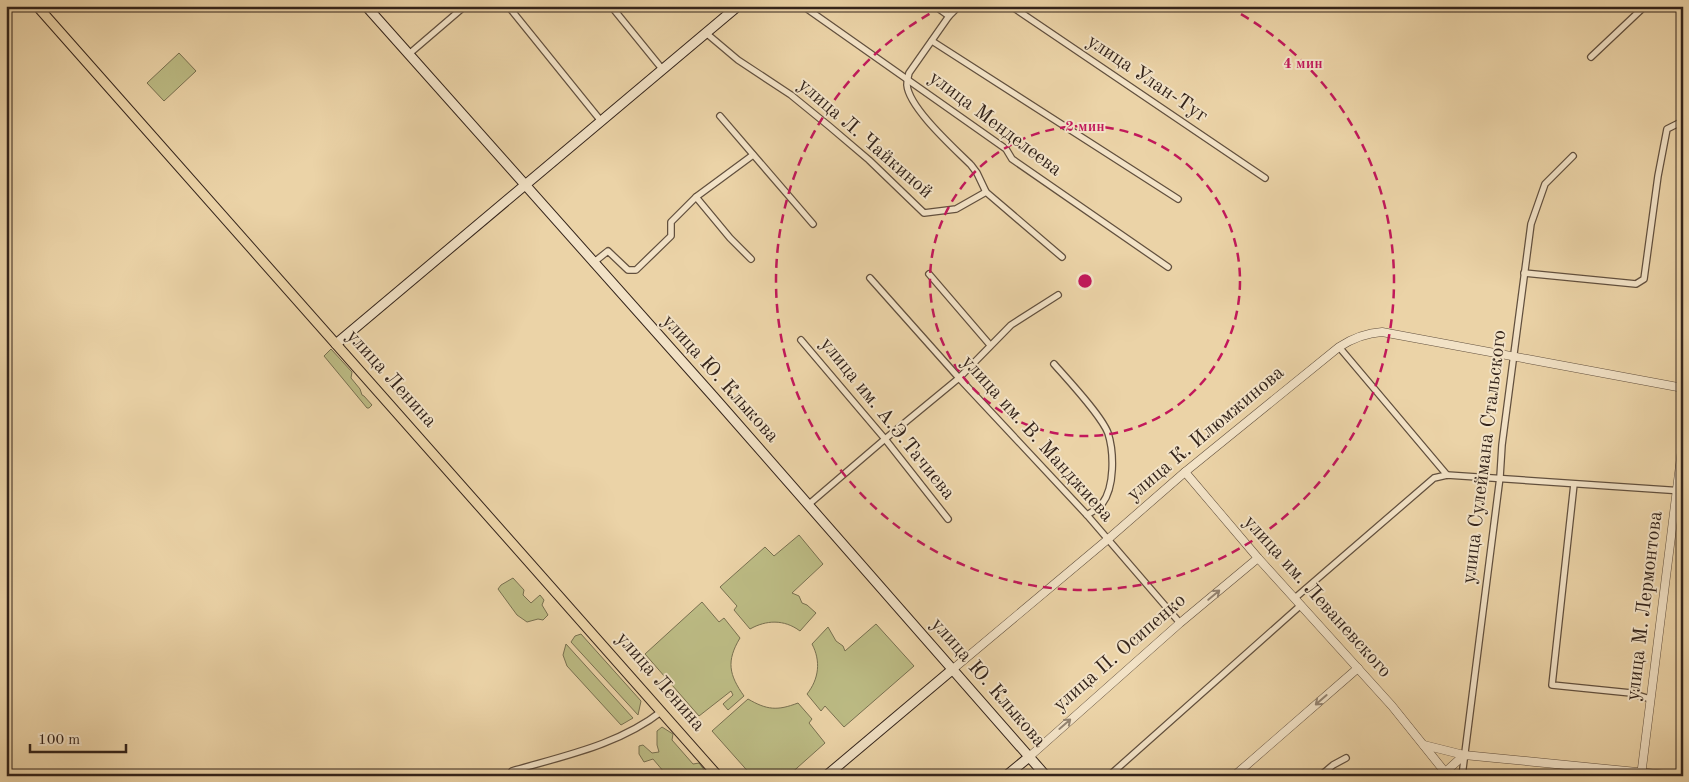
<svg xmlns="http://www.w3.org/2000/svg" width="1689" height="782" viewBox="0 0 1689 782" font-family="'Old Standard TT',serif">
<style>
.green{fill:#bcbb84;stroke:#787050}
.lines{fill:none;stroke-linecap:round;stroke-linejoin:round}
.minor-casing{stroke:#62503e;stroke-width:8}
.tertiary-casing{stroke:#62503e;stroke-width:9}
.secondary-casing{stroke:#34241b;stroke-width:11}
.primary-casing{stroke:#34241b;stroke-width:11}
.minor{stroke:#f2e2c6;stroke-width:5.5}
.tertiary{stroke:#f2e2c6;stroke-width:8}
.secondary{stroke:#f2e2c6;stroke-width:9}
.primary{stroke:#ebd3a7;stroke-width:9}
.oneway{stroke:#938370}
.ring{fill:none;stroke:#c2185b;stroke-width:2.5;stroke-dasharray:9 6}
.labels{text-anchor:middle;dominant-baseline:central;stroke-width:4;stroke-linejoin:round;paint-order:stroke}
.street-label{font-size:20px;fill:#34241b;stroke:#f2e2c6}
.centre{fill:#c2185b;stroke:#f2e2c6;stroke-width:2.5}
.ring-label{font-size:15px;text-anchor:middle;font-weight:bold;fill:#c2185b;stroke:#f2e2c6;stroke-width:4;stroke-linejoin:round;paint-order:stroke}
</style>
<rect width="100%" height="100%" fill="#ebd3a7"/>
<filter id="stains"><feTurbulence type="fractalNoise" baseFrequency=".004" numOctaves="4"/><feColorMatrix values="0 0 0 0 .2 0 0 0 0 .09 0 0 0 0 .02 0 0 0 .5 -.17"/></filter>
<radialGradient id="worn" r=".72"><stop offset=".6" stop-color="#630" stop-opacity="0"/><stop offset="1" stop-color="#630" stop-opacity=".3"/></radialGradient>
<g class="green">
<polygon points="179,53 196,71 164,101 147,83"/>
<polygon points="331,349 352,372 351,378 360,389 362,395 364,396 372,405 369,408 367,408 324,356"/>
<path d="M 799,535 L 823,564 L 792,593 L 799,596 L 802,603 L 807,605 L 816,613 L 800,631 C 784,619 766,620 750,629 L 734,610 L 737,606 L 720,587 L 765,547 L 774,556 Z"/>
<polygon points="513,578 524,590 523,595 531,603 540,595 544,600 542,605 548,615 543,620 538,619 527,622 517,615 498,589 501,585"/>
<path d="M 702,602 L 719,622 L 724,618 L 740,638 C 726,661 729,675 744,696 L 728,710 L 723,704 L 733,695 L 731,691 L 699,716 L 645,654 Z"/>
<path d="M 876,624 L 914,666 L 844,727 L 825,706 L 821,711 L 807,694 C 819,679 821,661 812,644 L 828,627 L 836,641 L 843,646 L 845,651 Z"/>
<polygon points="581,634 641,701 638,715 571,642 575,636"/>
<polygon points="566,644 633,718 621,725 567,666 563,655"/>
<path d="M 748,699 C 767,710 777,711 798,703 L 812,719 L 809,723 L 825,743 L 788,776 L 752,776 L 712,731 Z"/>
<polygon points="662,727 673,734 672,740 693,764 699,763 705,771 707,776 661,776 664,772 653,759 644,762 639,754 639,746 643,745 652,753 659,752 657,745 657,731"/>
</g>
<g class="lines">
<defs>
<g id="minor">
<polyline points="508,6 601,121"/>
<polyline points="611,6 663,70"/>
<polyline points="803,6 1006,149 1012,159 1168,267"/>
<polyline points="935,6 949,16"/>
<path d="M 959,6 L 949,16 L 909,73 C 908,77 907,82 907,85 C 909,108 954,148 971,165 L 977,173 L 986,192 L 1062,257"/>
<polyline points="1011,6 1265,178"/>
<polyline points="706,33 738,60 791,95 829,126 869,160 924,213 956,209 986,192"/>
<polyline points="932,41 1178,199"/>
<polyline points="409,54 465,6"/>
<polyline points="1591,57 1645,6"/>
<polyline points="720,116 813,224"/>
<polyline points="696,197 730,238 751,259"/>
<polyline points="593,263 608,251 628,270 636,270 671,236 671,222 696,197 753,155"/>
<polyline points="1524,273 1636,284 1644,279 1658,176 1667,129 1683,121"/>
<polyline points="929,274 990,345"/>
<polyline points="870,278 959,378 1087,515 1180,623"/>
<polyline points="801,340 885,439 948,519"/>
<polyline points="1339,347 1447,475"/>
<path d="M 1054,364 C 1068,380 1101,415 1108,433 C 1114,452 1115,487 1102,504 C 1098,508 1092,512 1087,515"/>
<polyline points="1574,484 1552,685 1631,693 1650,699"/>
<polyline points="808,505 885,439 959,378 1011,325 1058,295"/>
<polyline points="1295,598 1434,478 1447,475 1683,491"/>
<polyline points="1111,774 1301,605"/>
<path d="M 516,776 L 512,771 C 563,756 619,745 662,711"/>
<polyline points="1320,776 1333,765 1346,758"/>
<polyline points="1462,776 1500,477 1502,445 1531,224 1545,184 1573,156"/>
</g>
<g id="tertiary">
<polyline points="1185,472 1258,558 1392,706 1445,772"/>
<path d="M 953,669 L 1107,540 L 1185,472 L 1339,347 C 1353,338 1366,333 1382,332 L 1683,388"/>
<polyline points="1424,745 1464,755 1678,776"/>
<polyline points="1029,757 1180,623 1258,558"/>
<polyline points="1234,776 1358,668"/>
<polyline points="1441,776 1464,755"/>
<polyline points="1641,776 1683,441"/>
</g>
<g id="secondary">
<polyline points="366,6 713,396 1046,776"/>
<polyline points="336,344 738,6"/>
<polyline points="826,776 953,669"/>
<polyline points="1006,776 1029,757"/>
</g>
<polyline id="primary" points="37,6 718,776"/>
</defs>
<use href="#minor" class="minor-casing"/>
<use href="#tertiary" class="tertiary-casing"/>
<use href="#secondary" class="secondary-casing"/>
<use href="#primary" class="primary-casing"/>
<use href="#minor" class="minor"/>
<use href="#tertiary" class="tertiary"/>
<use href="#secondary" class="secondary"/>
<use href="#primary" class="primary"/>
</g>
<defs><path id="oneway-shaft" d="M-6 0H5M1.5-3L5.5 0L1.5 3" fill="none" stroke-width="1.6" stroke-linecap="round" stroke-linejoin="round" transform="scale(1.25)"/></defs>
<g class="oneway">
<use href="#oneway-shaft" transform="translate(1214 595) rotate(-40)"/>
<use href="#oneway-shaft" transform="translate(1321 700) rotate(139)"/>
<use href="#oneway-shaft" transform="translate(1065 724) rotate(-41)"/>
</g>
<g class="ring">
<circle cx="1085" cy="281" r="155"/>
<path d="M1228 7A309 309 0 1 1 942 7"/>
</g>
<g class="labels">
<g class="street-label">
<text transform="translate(1147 79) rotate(34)">улица Улан-Туг</text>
<text transform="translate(995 124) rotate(37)">улица Менделеева</text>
<text transform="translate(865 139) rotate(41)">улица Л. Чайкиной</text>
<text transform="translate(391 379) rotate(48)">улица Ленина</text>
<text transform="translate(720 379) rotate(48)">улица Ю. Клыкова</text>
<text transform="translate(887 419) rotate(51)">улица им. А.Э.Тачиева</text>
<text transform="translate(1206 434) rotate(-40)">улица К. Илюмжинова</text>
<text transform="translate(1037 439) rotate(48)">улица им. В. Манджиева</text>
<text transform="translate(1485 457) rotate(-83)">улица Сулеймана Стальского</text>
<text transform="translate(1317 597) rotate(48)">улица им. Леваневского</text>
<text transform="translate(1645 606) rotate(-83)">улица М. Лермонтова</text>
<text transform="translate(1120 653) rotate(-41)">улица П. Осипенко</text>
<text transform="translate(660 682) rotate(49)">улица Ленина</text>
<text transform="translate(988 683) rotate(49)">улица Ю. Клыкова</text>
</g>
</g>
<circle cx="1085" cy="281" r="8" class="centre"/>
<g class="ring-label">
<text x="1303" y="68">4 мин</text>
<text x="1085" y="131">2 мин</text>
</g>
<rect width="1689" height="782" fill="none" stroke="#ebd3a7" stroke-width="25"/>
<rect x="8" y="8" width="1674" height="767" fill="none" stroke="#34241b" stroke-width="2.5"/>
<rect x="12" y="12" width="1664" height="757" fill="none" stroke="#34241b"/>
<path d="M30 744v8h96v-8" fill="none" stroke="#34241b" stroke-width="2.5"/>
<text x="38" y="744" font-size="15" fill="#34241b" stroke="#f2e2c6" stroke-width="4" paint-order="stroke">100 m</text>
<rect width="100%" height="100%" filter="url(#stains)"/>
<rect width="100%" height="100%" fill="url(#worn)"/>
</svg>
